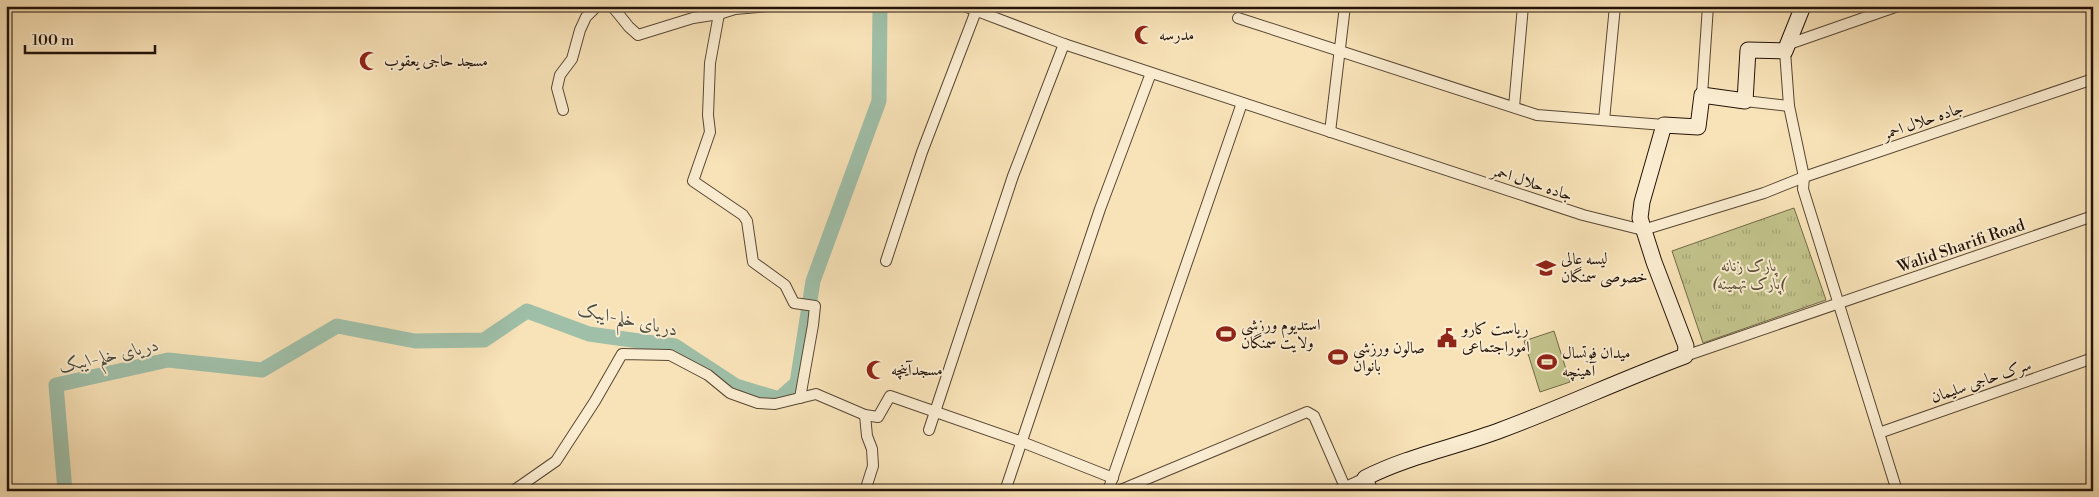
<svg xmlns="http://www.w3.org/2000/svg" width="2099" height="497" viewBox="0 0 2099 497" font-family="'Libre Bodoni',Amiri,serif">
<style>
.park{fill:url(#park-tufts);stroke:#726a49}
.pitch{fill:#c2c28a;stroke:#726a49}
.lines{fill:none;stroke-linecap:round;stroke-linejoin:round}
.river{stroke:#9fbfa8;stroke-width:15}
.street-casing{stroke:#584734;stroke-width:12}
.secondary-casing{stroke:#231308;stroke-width:17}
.street{stroke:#faecd0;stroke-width:10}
.secondary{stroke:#faecd0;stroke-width:15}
.labels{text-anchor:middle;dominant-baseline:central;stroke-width:4;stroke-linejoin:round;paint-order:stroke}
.poi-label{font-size:16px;fill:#231308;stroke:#faecd0;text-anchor:start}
.street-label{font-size:16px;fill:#231308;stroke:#faecd0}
.park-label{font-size:16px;font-style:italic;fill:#5b5036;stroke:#faecd0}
.water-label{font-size:18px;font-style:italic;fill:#4e4f40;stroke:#faecd0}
</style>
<defs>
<pattern id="park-tufts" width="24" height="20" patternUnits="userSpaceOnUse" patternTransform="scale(1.25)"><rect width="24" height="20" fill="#c2c28a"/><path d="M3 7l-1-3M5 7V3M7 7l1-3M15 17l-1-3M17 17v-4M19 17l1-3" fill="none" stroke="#a6a676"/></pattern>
</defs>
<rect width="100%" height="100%" fill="#f8e2b7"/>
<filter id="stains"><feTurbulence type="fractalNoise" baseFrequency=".004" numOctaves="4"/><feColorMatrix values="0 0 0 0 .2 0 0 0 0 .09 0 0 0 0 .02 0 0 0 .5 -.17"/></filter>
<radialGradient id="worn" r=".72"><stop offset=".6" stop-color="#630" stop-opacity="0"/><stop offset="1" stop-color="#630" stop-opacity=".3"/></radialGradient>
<polygon class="park" points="1794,208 1826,300 1703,343 1672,251"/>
<polygon class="pitch" points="1554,331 1570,382 1540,392 1524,341"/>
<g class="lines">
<polyline class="river" points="65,491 56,385 168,360 262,370 337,326 415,341 484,340 527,311 589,334 675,346 736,386 779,399 797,383 813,281 879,101 880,6"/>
<defs>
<g id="street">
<polyline points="612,6 629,27 638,35 693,18 719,14 735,9 768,6"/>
<polyline points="964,6 1064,44 1583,215 1643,230 1764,193 1804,177 2093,79"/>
<polyline points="719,14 710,63 708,115 710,132 693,181 743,215 747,221 753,262 785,285 794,303 815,306 813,325 800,398"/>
<polyline points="1238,18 1537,115 1664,125"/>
<polyline points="1789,44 1898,6"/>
<polyline points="1785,51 1789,106 1804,177 1803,189 1897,491"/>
<polyline points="1702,95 1708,6"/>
<polyline points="1745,101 1789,106"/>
<polyline points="1514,107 1523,6"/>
<polyline points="563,110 557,88 560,75 572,59 580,30 586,17 597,6"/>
<polyline points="1604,120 1615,6"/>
<polyline points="1330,132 1345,6"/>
<polyline points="886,261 922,152 976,11"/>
<polyline points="1685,356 2093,216"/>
<polyline points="929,430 1013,176 1064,44"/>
<polyline points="1879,433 2093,358"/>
<polyline points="513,491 556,461 595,401 622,354 670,355 708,375 730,393 758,403 775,404 816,394 865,415 878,417 890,396 1022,442 1113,478"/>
<polyline points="865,491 873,466 872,449 867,436 865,415"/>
<polyline points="1005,491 1100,209 1151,73"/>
<polyline points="1108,491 1242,103"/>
<polyline points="1118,491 1307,412 1314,416 1345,487"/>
<polyline points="1337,491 1365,478"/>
</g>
<path id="secondary" d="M 1370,491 L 1365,478 C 1408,456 1456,447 1501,430 C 1563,407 1623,379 1685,356 L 1686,346 L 1654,262 L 1640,218 L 1642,202 L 1664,125 L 1698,127 L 1702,95 L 1745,101 L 1748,50 L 1785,51 L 1803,6"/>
</defs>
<use href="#street" class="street-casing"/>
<use href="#secondary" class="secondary-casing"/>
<use href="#street" class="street"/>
<use href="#secondary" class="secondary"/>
</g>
<defs>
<symbol id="mosque-bare" viewBox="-9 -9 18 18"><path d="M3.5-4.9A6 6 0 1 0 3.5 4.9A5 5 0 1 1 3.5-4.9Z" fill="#8f2418" stroke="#faecd0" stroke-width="2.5" paint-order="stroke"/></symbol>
<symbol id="school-bare" viewBox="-9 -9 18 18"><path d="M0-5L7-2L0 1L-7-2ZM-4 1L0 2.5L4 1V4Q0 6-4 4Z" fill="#8f2418" stroke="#faecd0" stroke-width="2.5" paint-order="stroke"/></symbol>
<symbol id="stadium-bare" viewBox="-9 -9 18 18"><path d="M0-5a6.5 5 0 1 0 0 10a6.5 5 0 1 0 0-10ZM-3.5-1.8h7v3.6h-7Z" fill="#8f2418" stroke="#faecd0" stroke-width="2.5" paint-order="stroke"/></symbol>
<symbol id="civic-bare" viewBox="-9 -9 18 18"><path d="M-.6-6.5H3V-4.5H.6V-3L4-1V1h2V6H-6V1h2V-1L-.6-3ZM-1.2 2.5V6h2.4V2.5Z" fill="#8f2418" stroke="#faecd0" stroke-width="2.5" paint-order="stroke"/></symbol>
</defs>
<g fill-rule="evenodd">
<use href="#mosque-bare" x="1130" y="21" width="28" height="28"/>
<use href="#mosque-bare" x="355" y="47" width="28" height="28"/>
<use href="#school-bare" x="1532" y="254" width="28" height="28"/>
<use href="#stadium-bare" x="1212" y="320" width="28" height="28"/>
<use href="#civic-bare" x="1433" y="324" width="28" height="28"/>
<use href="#stadium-bare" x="1324" y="343" width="28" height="28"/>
<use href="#stadium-bare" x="1533" y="348" width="28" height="28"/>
<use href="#mosque-bare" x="862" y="356" width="28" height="28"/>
</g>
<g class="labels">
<g class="poi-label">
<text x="1159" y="35">مدرسه</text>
<text x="384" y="61">مسجد حاجی یعقوب</text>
<text x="1561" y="259">لیسه عالی<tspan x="1561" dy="18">خصوصی سمنگان</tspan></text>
<text x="1241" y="325">استدیوم ورزشی<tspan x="1241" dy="18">ولایت سمنگان</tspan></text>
<text x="1462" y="329">ریاست کارو<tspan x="1462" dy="18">اموراجتماعی</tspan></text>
<text x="1353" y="348">صالون ورزشی<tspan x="1353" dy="18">بانوان</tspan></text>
<text x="1562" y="353">میدان فوتسال<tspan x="1562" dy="18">آهینچه</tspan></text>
<text x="891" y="370">مسجدآینچه</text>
</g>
<g class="street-label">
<text transform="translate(1923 121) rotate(-19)">جاده حلال احمر</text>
<text transform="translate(1532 183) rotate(18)">جاده حلال احمر</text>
<text transform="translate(1961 246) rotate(-19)">Walid Sharifi Road</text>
<text transform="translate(1981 381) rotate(-19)">سرک حاجی سلیمان</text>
</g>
<g class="park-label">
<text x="1749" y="266">پارک زنانه<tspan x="1749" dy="18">(پارک تهمینه(</tspan></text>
</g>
<g class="water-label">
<text transform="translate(628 320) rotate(12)">دریای خلم-ایبک</text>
<text transform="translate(109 356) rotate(-13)">دریای خلم-ایبک</text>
</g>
</g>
<rect width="2099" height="497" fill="none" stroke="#f8e2b7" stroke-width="25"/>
<rect x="8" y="8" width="2084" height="482" fill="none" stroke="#231308" stroke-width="2.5"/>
<rect x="12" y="12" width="2074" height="472" fill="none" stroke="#231308"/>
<path d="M25 45v8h130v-8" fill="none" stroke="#231308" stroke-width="2.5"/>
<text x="32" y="45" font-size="15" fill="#231308" stroke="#faecd0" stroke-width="4" paint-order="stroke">100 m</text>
<rect width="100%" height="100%" filter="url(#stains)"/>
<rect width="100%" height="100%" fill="url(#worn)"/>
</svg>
